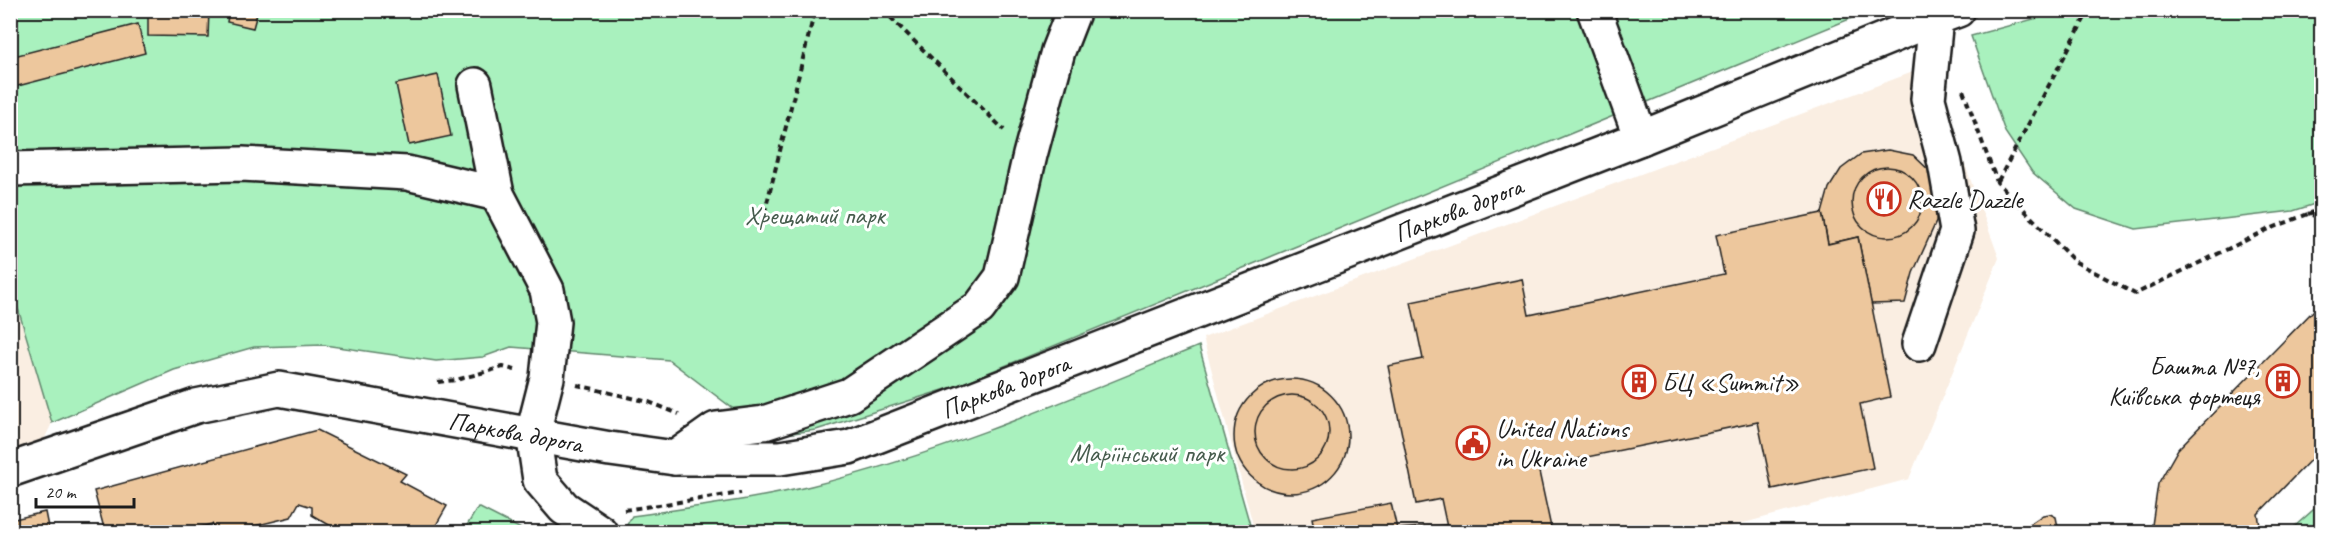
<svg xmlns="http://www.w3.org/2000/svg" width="2332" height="543" viewBox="0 0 2332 543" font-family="Caveat,sans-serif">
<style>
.built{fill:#faeee2}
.green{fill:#a9f1be;stroke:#62866d;stroke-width:1.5}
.building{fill:#edc79d;stroke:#1c1c1c;stroke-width:1.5}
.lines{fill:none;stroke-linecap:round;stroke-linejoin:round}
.minor-casing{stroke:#1c1c1c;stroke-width:38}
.major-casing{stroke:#1c1c1c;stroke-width:38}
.path{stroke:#1c1c1c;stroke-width:4;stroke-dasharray:6 4.5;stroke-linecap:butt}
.minor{stroke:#fff;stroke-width:33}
.major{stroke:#fff;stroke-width:33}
.labels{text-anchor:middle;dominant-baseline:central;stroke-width:6;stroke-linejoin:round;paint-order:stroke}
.poi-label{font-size:26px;fill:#1c1c1c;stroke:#fff;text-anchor:start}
.street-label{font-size:26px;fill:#1c1c1c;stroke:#fff}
.park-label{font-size:26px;fill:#465c4d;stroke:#fff}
</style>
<rect width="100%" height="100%" fill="#fff"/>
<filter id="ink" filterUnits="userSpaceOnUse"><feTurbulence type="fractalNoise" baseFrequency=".0167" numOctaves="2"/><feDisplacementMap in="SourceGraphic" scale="12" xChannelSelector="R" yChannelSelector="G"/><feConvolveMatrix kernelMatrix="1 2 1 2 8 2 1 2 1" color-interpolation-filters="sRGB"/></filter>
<g filter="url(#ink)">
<g class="built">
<polygon points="1929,66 1999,258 1909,479 1710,532 1255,532 1203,338"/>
<polygon points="10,285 52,423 41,446 10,458"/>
</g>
<g class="green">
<polygon points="2067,10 2321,11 2321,202 2293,211 2136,229 2076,209 2032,172 2005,132 1971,36"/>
<polygon points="10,11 1869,11 956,386 816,430 769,436 669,360 511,347 483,357 436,361 324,345 254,347 174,370 52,423 11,285"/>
<path d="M 1199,346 L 1252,532 L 623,532 L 632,516 C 692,507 753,500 811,486 C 945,453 1072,398 1199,346 Z"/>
<polygon points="2321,503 2321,532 2295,532 2294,527"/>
<polygon points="478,507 527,532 463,532"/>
</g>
<g class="building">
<polygon points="148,10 209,10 208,37 148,36"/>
<polygon points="229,10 258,10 253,28 227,22"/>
<polygon points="138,24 145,53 10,88 10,57"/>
<polygon points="438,75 451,136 409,145 396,84"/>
<polygon points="1888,150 1913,155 1933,174 1938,197 1936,222 1913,273 1905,303 1871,304 1858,237 1828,244 1822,213 1829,188 1841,169 1861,154"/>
<circle cx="1887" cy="202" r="35"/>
<polygon points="1822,213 1828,244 1858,237 1890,397 1860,404 1873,468 1772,489 1758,422 1538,467 1552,532 1448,532 1441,499 1416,504 1388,366 1423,359 1411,302 1522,279 1529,315 1724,274 1716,235"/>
<polygon points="2316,308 2322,314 2322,448 2258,514 2261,532 2151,532 2158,484 2178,449"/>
<circle cx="1291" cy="436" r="57"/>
<circle cx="1292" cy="432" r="37"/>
<polygon points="317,430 406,474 400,481 447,506 432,532 423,532 412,526 409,532 341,532 312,515 312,507 299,503 291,517 230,532 215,532 212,524 190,530 191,532 105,532 94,491"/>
<polygon points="1391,503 1397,529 1446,525 1447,532 1315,532 1312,518"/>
<polygon points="45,512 49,532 10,532 10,520"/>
<polygon points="2050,514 2056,517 2059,532 2018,532 2043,515"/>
</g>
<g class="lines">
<defs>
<g id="minor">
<polyline points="1594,10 1641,138"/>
<polyline points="475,85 497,194 547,290 553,322 547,378 533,433 540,480 564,508 600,532"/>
<polyline points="10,169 242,164 407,173 497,194"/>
<polyline points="1919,344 1957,231 1945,163 1928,99 1936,18"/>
<polyline points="675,458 716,429 764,423 849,395 979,308 1002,277 1030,155 1058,51 1074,10"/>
</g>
<g id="major">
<path id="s1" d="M 10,470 L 196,406 L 279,389 L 610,449 L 675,458 L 780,458 L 849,447 L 1641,138 L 1936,18 L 1958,10"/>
</g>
</defs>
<use href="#minor" class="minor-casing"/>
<use href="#major" class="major-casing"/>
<g class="path">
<polyline points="883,10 1004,130"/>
<polyline points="1963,90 1997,182 2074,261 2135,294 2267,230 2308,214 2322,218"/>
<polyline points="1998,181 2089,10"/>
<polyline points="2308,214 2322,209"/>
<polyline points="762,223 815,10"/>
<polyline points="438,382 456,380 503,367 515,370"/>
<polyline points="577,385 649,402 679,414"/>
<polyline points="624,510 741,493"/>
</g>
<use href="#minor" class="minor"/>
<use href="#major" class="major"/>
</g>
</g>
<defs>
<symbol id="restaurant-ring" viewBox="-11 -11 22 22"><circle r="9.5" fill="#fff" stroke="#c8321e" stroke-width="1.5"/><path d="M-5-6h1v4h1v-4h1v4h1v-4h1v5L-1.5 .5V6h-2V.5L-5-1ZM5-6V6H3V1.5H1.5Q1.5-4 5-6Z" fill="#c8321e"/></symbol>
<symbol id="building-ring" viewBox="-11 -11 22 22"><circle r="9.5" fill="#fff" stroke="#c8321e" stroke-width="1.5"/><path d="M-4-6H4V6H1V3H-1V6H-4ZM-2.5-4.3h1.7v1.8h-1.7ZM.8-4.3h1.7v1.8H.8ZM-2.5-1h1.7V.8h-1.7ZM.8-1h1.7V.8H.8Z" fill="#c8321e"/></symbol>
<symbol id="civic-ring" viewBox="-11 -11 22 22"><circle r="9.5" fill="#fff" stroke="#c8321e" stroke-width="1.5"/><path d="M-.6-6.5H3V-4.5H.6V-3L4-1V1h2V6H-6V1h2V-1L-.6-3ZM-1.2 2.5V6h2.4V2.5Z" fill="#c8321e"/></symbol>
</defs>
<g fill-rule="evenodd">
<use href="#restaurant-ring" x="1865" y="180" width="38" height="38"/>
<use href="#building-ring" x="2264" y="362" width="38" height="38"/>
<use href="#building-ring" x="1620" y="363" width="38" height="38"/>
<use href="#civic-ring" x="1454" y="424" width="38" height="38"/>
</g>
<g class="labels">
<g class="poi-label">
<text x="1907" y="199">Razzle Dazzle</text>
<text x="2260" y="366" text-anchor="end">Башта №7,<tspan x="2260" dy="30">Київська фортеця</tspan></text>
<text x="1662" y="382">БЦ «Summit»</text>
<text x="1496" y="428">United Nations<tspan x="1496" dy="30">in Ukraine</tspan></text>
</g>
<g class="street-label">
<text stroke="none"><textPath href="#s1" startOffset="1512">Паркова дорога</textPath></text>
<text stroke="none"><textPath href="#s1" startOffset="1026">Паркова дорога</textPath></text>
<text stroke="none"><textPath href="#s1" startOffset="522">Паркова дорога</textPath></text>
</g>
<g class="park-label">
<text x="815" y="215">Хрещатий парк</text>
<text x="1147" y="453">Маріїнський парк</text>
</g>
</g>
<rect width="2332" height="543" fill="none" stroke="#fff" stroke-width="36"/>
<rect x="18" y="18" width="2296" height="507" fill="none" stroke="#1c1c1c" stroke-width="2" filter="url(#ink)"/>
<path d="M36 498v9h98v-9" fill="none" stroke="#1c1c1c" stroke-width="3"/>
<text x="45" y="498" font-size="18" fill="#1c1c1c" stroke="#ffffff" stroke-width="4.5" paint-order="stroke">20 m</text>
</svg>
